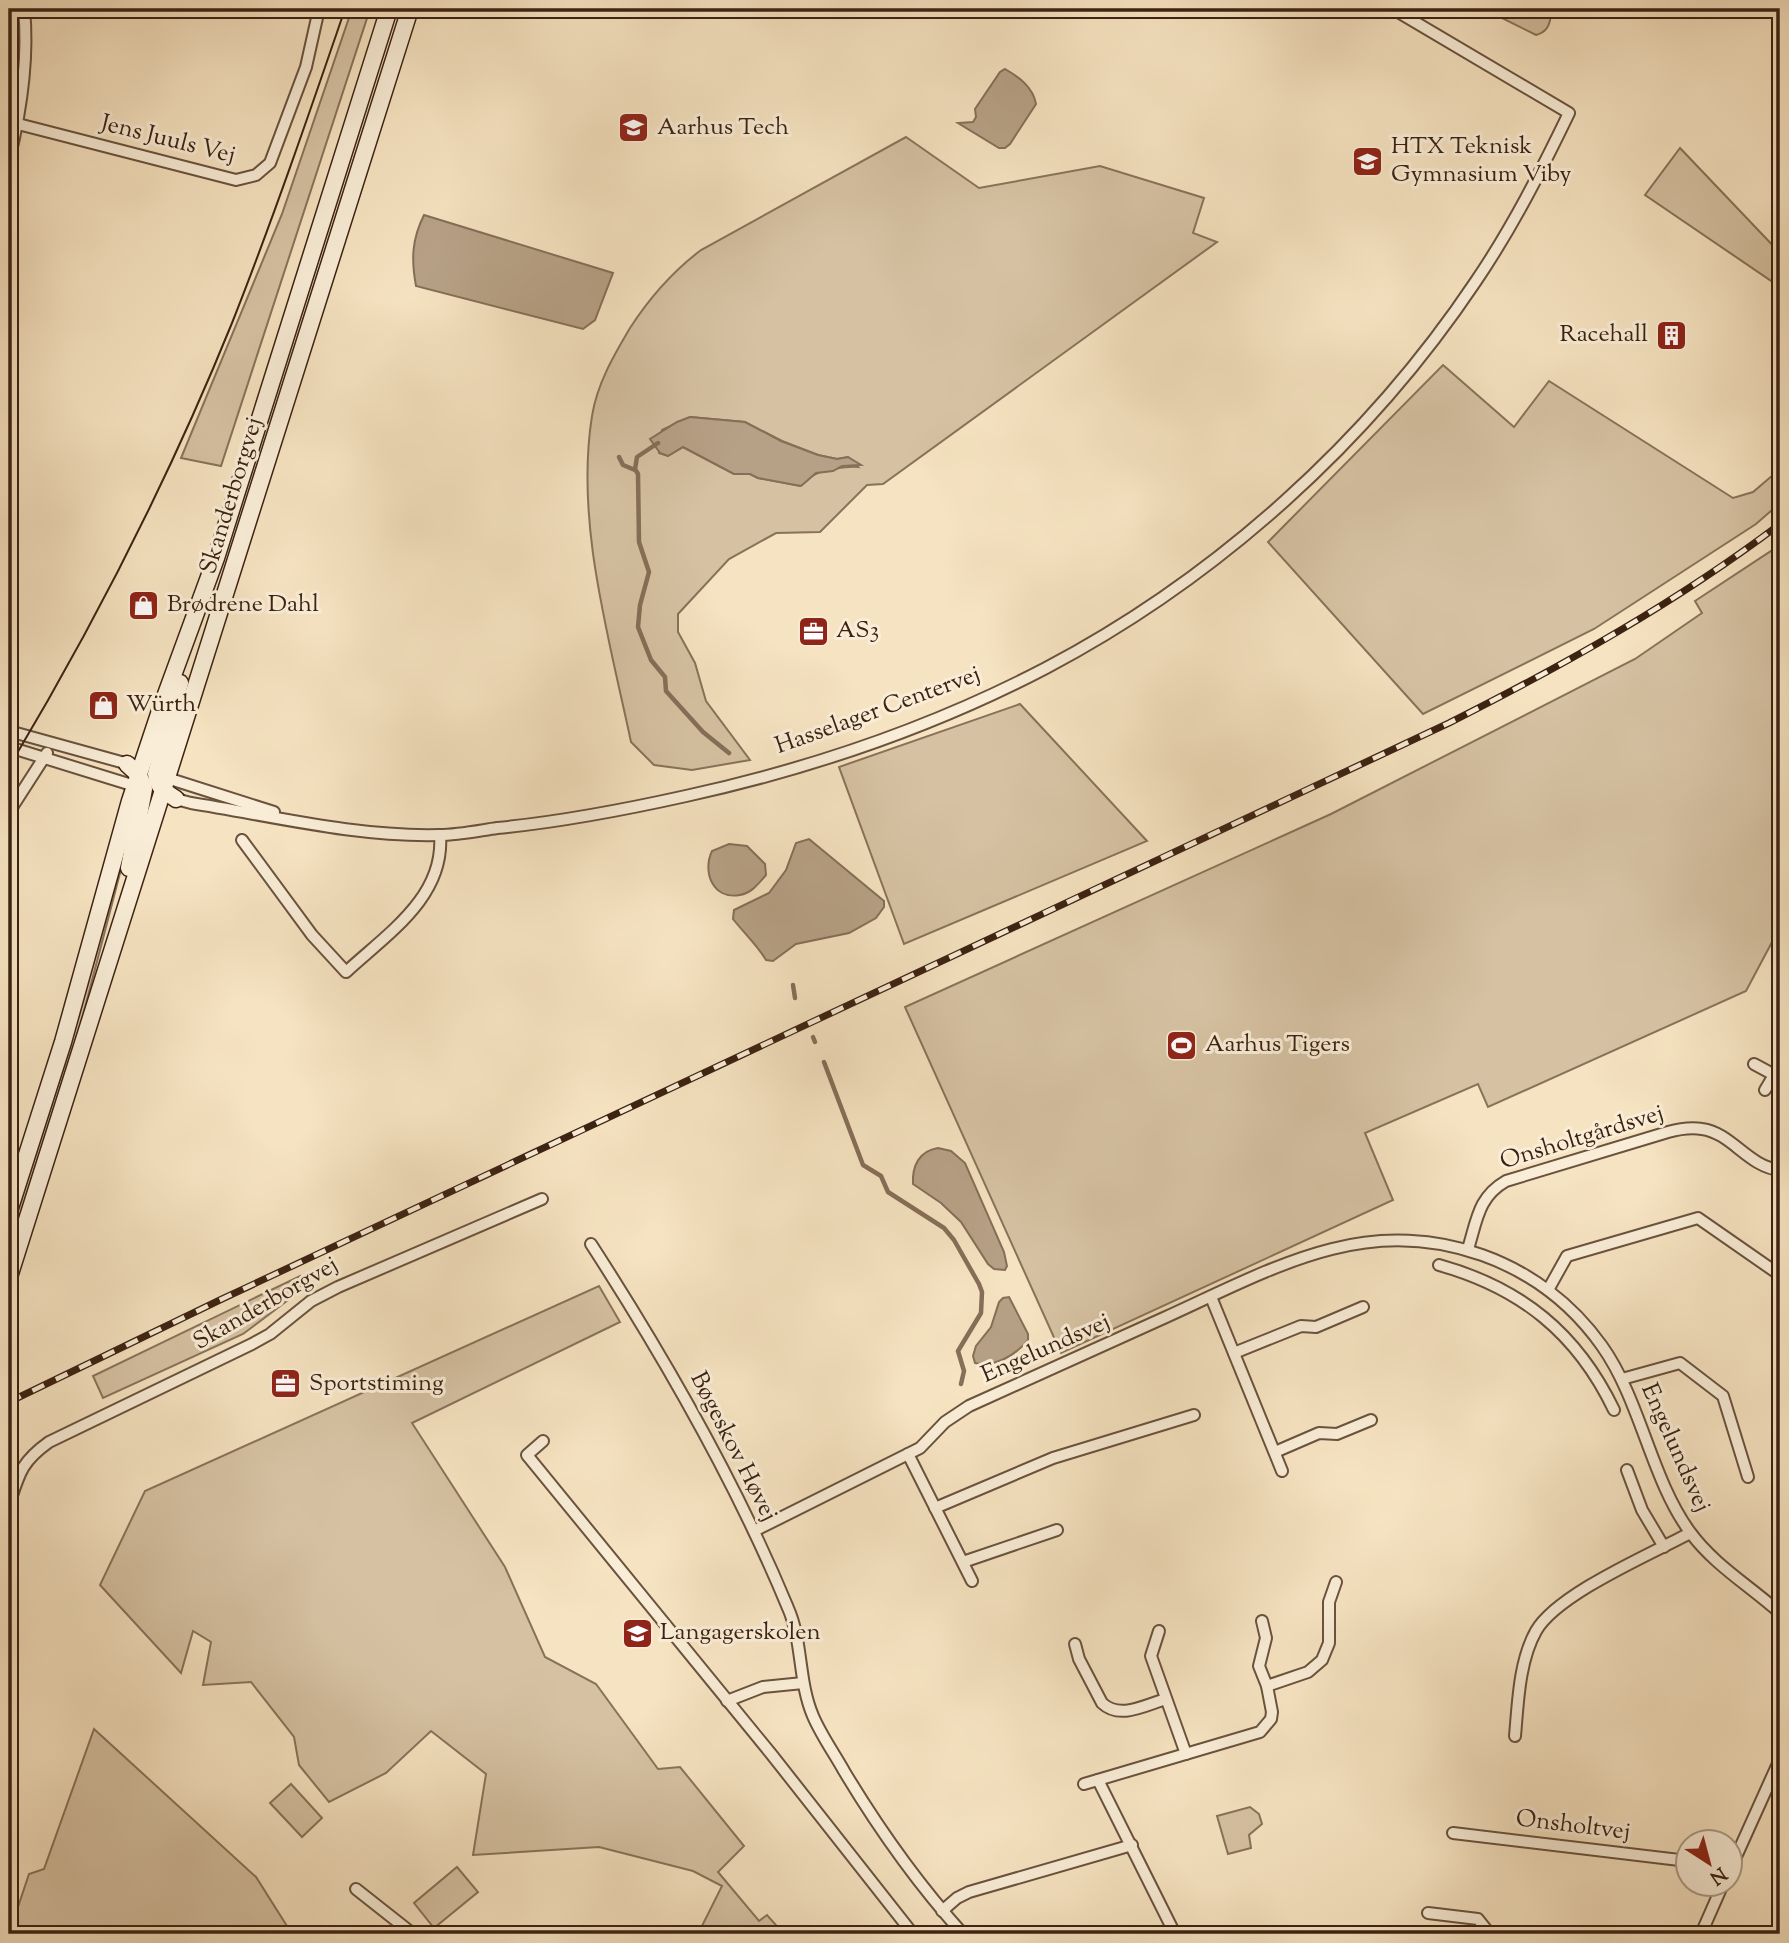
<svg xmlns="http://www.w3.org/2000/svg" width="1789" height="1943" viewBox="0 0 1789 1943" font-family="'Sorts Mill Goudy',serif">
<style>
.green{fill:#d6c2a3;stroke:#89725a;stroke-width:2;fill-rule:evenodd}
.water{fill:#b7a186;stroke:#866e58;stroke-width:2}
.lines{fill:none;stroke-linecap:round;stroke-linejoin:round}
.stream{stroke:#866e58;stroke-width:4.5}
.street-casing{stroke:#6a523e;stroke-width:14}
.secondary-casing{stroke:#3c2212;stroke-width:19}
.street{stroke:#f9edd7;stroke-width:10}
.secondary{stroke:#f9edd7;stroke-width:16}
.tram{stroke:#3c2212;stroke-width:2}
.rail-casing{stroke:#3c2212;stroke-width:7}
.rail{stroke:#f9edd7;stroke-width:4.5;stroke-dasharray:13;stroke-linecap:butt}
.labels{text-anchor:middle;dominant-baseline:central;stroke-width:6;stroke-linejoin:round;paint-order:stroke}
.poi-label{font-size:24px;fill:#3c2212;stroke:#f9edd7;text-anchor:start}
.street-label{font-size:24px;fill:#3c2212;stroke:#f9edd7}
</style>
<rect width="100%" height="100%" fill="#f6e3c1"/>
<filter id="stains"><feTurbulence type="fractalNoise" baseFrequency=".00286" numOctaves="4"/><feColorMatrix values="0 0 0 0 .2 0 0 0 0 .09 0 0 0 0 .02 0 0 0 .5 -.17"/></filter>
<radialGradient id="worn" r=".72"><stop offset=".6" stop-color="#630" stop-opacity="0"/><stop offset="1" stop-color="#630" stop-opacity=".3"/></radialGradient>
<g class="green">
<polygon points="352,9 370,9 221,466 181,458 282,214"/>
<path d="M 1484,9 L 1547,9 L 1551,14 C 1550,25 1547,32 1536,35 Z"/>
<path d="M 906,137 L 979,188 L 1100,166 L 1204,198 L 1193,233 L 1217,242 L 883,484 L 867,485 L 820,532 L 776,533 L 729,559 L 678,614 L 678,632 L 695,663 L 706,701 L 750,760 L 692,770 L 654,765 L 631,742 C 609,637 575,522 592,416 C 597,384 614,355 630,328 C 650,297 672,272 701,250 ZM 690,417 L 745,422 L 782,441 L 818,455 L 837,459 L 848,457 L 858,467 C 849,466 821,470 814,475 C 809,478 805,483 800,486 L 758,478 L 750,474 L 734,474 L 683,447 L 668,456 L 659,453 L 662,430 Z"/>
<polygon points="1680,148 1780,253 1780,287 1645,195"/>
<polygon points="1443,365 1514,427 1549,381 1733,498 1753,492 1780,469 1780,503 1756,524 1594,629 1423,714 1268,542"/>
<polygon points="1780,545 1780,927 1746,991 1488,1107 1478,1084 1365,1133 1393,1200 1061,1353 905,1007 1331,814 1635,659 1702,613 1695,601"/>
<polygon points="1020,704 1147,841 904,944 839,767"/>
<polygon points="130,827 132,827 81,1023 9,1251 9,1234 74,1029"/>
<polygon points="300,1276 300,1291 243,1334 103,1398 93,1376"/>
<polygon points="599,1286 620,1322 412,1423 505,1567 545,1657 596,1684 658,1769 680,1767 744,1846 718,1872 759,1921 767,1915 784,1934 698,1934 722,1886 693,1871 599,1847 473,1855 486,1774 431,1731 386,1773 329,1802 299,1765 294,1737 251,1682 203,1685 211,1642 193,1631 181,1673 100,1585 145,1491"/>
<polygon points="94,1729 256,1877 292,1934 9,1934 29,1874 44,1869"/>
<polygon points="291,1784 322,1818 302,1837 270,1803"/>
<polygon points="1250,1807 1259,1814 1262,1824 1249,1835 1251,1848 1228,1854 1217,1816"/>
<polygon points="457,1867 478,1892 434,1928 414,1903"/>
</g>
<g class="water">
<path d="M 1005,69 C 1019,77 1033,87 1036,104 L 1010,144 L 1005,148 L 999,148 L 958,123 L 973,122 L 976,117 L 975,109 L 1000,72 Z"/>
<path d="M 424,215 L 613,273 L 595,320 L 583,329 L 416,286 C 411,259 412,239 424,215 Z"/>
<polygon points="690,417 745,422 781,441 818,455 837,459 848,457 861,465 842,466 833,471 816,473 801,486 758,478 750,474 734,474 683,447 668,456 660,453 650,439 677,422"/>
<path d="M 809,839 L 884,901 L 884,907 L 876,918 L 849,933 L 796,944 L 773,961 L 766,960 C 757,945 744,933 733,919 L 734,910 L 769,893 L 786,870 L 796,843 Z"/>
<path d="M 729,844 L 747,846 L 765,864 L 766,875 C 759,883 752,893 740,895 C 713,900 702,872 712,851 Z"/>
<path d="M 938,1148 L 951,1151 L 965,1163 L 1004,1252 L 1007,1266 L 1005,1270 L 994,1269 L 988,1264 L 961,1222 L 941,1203 L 913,1184 C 912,1166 919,1151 938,1148 Z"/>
<path d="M 1009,1297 L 1028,1334 L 1028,1340 C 1016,1355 994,1368 975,1363 L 973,1356 L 976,1346 L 991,1327 L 999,1302 L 1003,1298 Z"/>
</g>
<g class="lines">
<g class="stream">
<polyline points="658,443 637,457 635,469 638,474 639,542 649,572 640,605 638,627 651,660 665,677 666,691 703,732 729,753"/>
<polyline points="619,457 623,465 635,470"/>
<polyline points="793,985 795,998"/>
<polyline points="813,1037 815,1042"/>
<polyline points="824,1062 863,1165 881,1176 888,1192 944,1228 954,1240 979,1284 982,1292 981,1313 958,1351 964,1371 961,1384"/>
</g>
<defs>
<g id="street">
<polyline points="18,124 236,180 256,175 270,163 306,67 319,9"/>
<path d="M 9,160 C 21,111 29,59 24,9"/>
<polyline points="9,731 132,765"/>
<polyline points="9,747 135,786"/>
<polyline points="167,778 274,812"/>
<path d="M 172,798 L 191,803 C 273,816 355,837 439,835 C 458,835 477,831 497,828 C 560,822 623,810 686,796 C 809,769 933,727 1046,668 C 1217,578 1369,441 1476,281 C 1512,228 1541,171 1569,113 L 1393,9"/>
<polyline points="9,812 47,753"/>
<path d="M 242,840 L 312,935 L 346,972 C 387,934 445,897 440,835"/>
<polyline points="1754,1064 1780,1078"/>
<polyline points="1765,1090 1774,1075"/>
<path d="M 591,1244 C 666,1360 735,1480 788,1608 C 803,1642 798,1681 813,1716 C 821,1735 834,1753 844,1771 C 880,1831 917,1883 963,1934"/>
<path d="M 1468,1249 C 1477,1220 1478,1197 1506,1181 L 1668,1132 C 1679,1129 1690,1127 1702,1129 C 1732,1133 1748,1167 1780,1170"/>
<path d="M 1439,1265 C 1521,1288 1577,1333 1614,1410"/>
<polyline points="1548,1290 1567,1256 1698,1218 1780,1275"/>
<polyline points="1211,1297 1282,1471"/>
<polyline points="1234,1353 1301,1326 1316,1327 1363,1307"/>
<polyline points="1622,1379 1680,1363 1723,1396 1748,1477"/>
<polyline points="543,1441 527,1455 772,1755 913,1934"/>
<polyline points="1275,1452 1319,1433 1337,1434 1371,1420"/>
<polyline points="908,1454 972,1581"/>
<polyline points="1627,1470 1642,1510 1664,1547"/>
<path d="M 9,1505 C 19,1474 21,1462 49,1442 L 252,1344 L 270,1334 L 311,1301 L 338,1287 L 542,1199"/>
<polyline points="935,1508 1053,1458 1194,1415"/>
<path d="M 754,1531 L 920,1448 L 945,1422 L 969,1406 C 1034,1377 1100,1347 1166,1317 C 1219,1293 1276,1263 1332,1249 C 1434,1222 1541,1260 1602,1346 C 1641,1401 1651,1479 1690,1532 C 1714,1565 1750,1586 1780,1613"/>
<polyline points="963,1562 1057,1530"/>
<polyline points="1159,1631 1151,1656 1186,1754"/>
<path d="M 1075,1644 L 1079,1659 L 1102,1703 C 1120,1720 1145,1705 1166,1699"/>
<polyline points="1267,1686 1308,1672 1322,1660 1329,1643 1329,1602 1336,1582"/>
<polyline points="727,1701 763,1687 803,1683"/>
<path d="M 1515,1736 C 1518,1703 1519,1661 1536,1631 C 1557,1594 1651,1554 1690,1533"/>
<polyline points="1098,1780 1175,1934"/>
<polyline points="1084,1784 1260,1732 1271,1719 1272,1712 1267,1686 1259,1666 1266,1638 1262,1621"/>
<polyline points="1453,1833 1688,1861"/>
<polyline points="1730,1870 1780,1759"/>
<polyline points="356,1889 413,1934"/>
<polyline points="942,1911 957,1898 969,1892 1132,1845"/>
<polyline points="1428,1913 1478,1919 1490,1934"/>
<polyline points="1701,1934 1723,1884"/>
</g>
<g id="secondary">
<polyline points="127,764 139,775 144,789 129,868"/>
<path d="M 176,799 C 165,792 157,787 156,774 L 180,683"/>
<polyline points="9,1211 63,1042 130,801 161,708 216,558 389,9"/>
<polyline points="9,1277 410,9"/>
</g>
</defs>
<use href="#street" class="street-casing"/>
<use href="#secondary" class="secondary-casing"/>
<use href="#street" class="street"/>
<use href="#secondary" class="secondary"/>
<path class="tram" d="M 9,767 C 94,625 170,476 232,323 C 273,219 309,114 345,9"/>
<defs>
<path id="rail" d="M 9,1402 L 222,1299 L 1449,723 C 1564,665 1677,602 1780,524"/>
</defs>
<use href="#rail" class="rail-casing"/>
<use href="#rail" class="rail"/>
</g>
<defs>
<symbol id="university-square" viewBox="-11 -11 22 22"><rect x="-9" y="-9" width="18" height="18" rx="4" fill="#8f2418" stroke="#f9edd7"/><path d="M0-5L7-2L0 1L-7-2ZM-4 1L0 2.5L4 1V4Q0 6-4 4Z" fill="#fff"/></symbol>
<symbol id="building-square" viewBox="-11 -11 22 22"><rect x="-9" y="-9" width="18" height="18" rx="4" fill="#8f2418" stroke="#f9edd7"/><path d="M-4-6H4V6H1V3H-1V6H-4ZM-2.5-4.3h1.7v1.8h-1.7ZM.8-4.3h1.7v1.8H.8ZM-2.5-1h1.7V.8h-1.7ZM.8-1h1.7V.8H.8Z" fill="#fff"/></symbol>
<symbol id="shop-square" viewBox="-11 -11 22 22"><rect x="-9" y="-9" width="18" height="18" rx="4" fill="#8f2418" stroke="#f9edd7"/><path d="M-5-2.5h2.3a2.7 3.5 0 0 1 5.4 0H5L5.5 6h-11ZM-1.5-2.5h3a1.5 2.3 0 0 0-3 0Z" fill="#fff"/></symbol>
<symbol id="office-square" viewBox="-11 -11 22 22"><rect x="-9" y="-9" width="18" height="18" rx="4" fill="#8f2418" stroke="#f9edd7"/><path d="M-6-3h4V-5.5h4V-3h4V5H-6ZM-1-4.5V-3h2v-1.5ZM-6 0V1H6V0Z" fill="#fff"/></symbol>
<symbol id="stadium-square" viewBox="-11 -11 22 22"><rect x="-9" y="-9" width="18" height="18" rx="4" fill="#8f2418" stroke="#f9edd7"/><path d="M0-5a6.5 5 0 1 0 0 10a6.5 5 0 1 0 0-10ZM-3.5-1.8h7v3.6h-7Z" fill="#fff"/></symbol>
<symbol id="school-square" viewBox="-11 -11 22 22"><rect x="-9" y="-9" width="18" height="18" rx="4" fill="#8f2418" stroke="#f9edd7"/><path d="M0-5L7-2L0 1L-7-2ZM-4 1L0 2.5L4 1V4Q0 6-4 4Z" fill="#fff"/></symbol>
</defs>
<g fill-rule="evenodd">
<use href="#university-square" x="616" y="110" width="35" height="35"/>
<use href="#university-square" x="1350" y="144" width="35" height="35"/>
<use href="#building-square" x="1654" y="318" width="35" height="35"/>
<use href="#shop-square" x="126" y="588" width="35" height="35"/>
<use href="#office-square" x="796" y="614" width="35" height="35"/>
<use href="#shop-square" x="86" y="688" width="35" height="35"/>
<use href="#stadium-square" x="1164" y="1028" width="35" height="35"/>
<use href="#office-square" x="268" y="1366" width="35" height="35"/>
<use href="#school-square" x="620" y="1616" width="35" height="35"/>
</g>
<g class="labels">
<g class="poi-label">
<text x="657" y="128">Aarhus Tech</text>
<text x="1391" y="147">HTX Teknisk<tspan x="1391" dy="28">Gymnasium Viby</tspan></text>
<text x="1648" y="335" text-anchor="end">Racehall</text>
<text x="167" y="605">Brødrene Dahl</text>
<text x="836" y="631">AS3</text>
<text x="126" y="705">Würth</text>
<text x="1205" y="1045">Aarhus Tigers</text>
<text x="309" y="1384">Sportstiming</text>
<text x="660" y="1633">Langagerskolen</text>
</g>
<g class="street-label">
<text transform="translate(168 140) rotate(14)">Jens Juuls Vej</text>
<text transform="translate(232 496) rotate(-73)">Skanderborgvej</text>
<text transform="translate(878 711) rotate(-20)">Hasselager Centervej</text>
<text transform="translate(1582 1138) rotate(-17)">Onsholtgårdsvej</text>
<text transform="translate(266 1304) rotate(-30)">Skanderborgvej</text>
<text transform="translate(1046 1349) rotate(-24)">Engelundsvej</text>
<text transform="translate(733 1447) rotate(63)">Bøgeskov Høvej</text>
<text transform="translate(1675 1448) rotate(66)">Engelundsvej</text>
<text transform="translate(1573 1826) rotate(7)">Onsholtvej</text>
</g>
</g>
<rect width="1789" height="1943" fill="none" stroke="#f6e3c1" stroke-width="35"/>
<rect x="10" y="10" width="1768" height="1922" fill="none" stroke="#3c2212" stroke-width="3.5"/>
<rect x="18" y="18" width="1754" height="1908" fill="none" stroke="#3c2212" stroke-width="2"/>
<g transform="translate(1709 1863) rotate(144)"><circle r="33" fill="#f9edd7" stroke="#ad9c88" stroke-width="2"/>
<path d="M0-5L12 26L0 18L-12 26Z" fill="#8f2418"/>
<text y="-10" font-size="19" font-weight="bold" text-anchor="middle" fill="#3c2212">N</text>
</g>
<rect width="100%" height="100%" filter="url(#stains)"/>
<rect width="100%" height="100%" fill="url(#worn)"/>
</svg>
